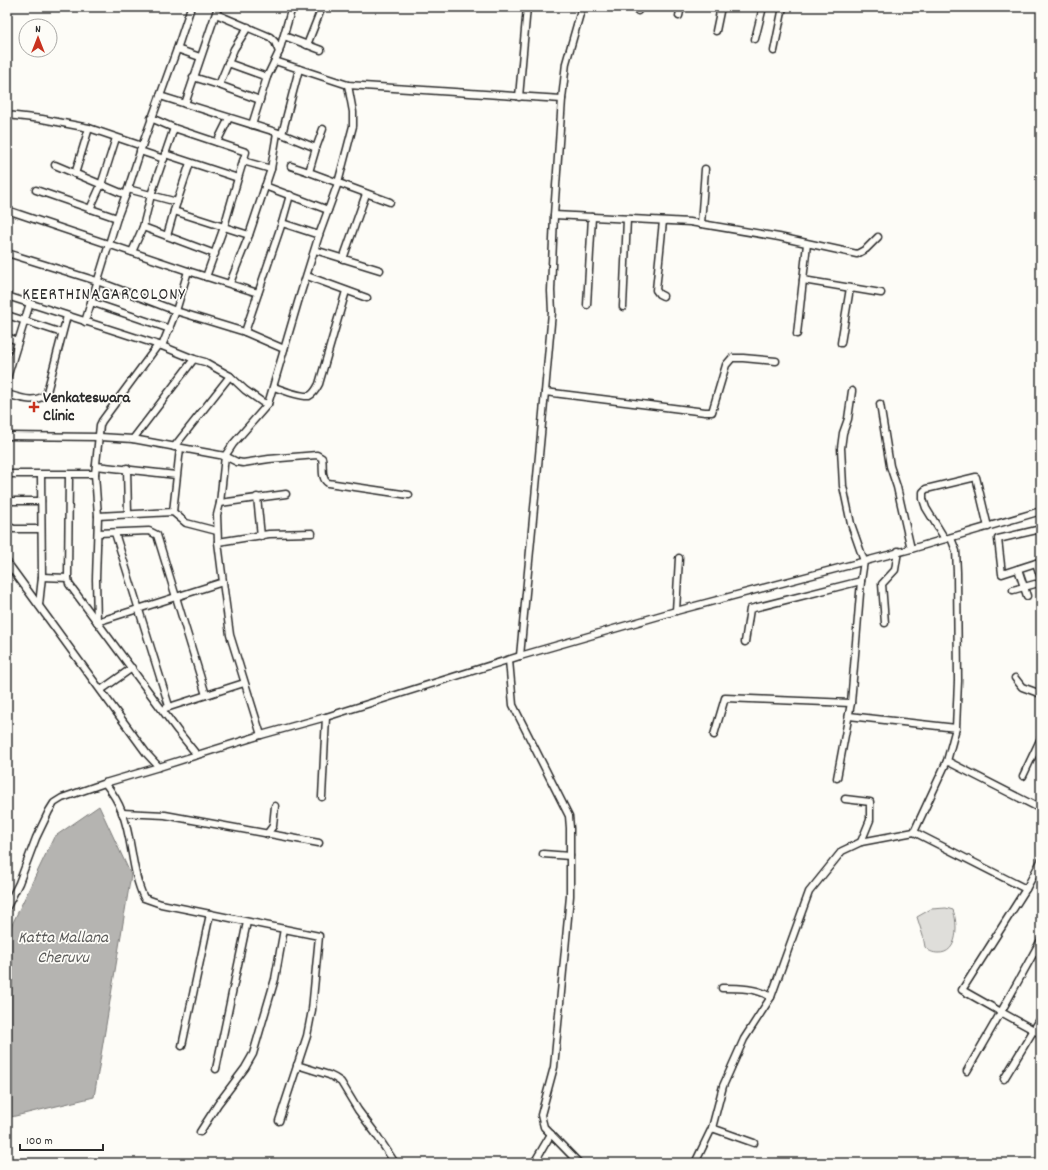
<svg xmlns="http://www.w3.org/2000/svg" width="1048" height="1170" viewBox="0 0 1048 1170" font-family="Dekko,sans-serif">
<style>
.green{fill:#dfdeda;stroke:#858482}
.water{fill:#b5b4b1;stroke:#7e7d7b}
.lines{fill:none;stroke-linecap:round;stroke-linejoin:round}
.minor-casing{stroke:#2b2b2b;stroke-width:9}
.minor{stroke:#fdfcf7;stroke-width:6}
.poi-dot{fill:#c8321e;stroke:#fdfcf7;stroke-width:1.5}
.labels{text-anchor:middle;dominant-baseline:central;stroke-width:3.5;stroke-linejoin:round;paint-order:stroke}
.poi-label{font-size:16px;font-weight:bold;fill:#2b2b2b;stroke:#fdfcf7;text-anchor:start}
.neighbourhood-label{font-size:17px;letter-spacing:1px;fill:#2b2b2b;stroke:#fdfcf7}
.water-label{font-size:17px;font-style:italic;fill:#5b5b5a;stroke:#fdfcf7}
</style>
<rect width="100%" height="100%" fill="#fdfcf7"/>
<filter id="ink" filterUnits="userSpaceOnUse"><feTurbulence type="fractalNoise" baseFrequency=".025" numOctaves="2"/><feDisplacementMap in="SourceGraphic" scale="8" xChannelSelector="R" yChannelSelector="G"/><feConvolveMatrix kernelMatrix="1 2 1 2 8 2 1 2 1" color-interpolation-filters="sRGB"/></filter>
<g filter="url(#ink)">
<path class="green" d="M 946,908 L 953,910 C 958,923 959,954 938,953 C 933,953 928,951 925,947 L 923,936 L 917,917 L 931,909 Z"/>
<polygon class="water" points="99,806 131,875 94,1097 7,1118 7,935 54,837"/>
<g class="lines">
<defs>
<g id="minor">
<polyline points="638,11 639,7"/>
<polyline points="216,14 270,37 275,42 279,52"/>
<polyline points="679,16 681,7"/>
<polyline points="716,31 721,7"/>
<polyline points="284,36 321,50"/>
<polyline points="755,39 763,7"/>
<polyline points="307,45 322,7"/>
<polyline points="177,49 200,57"/>
<polyline points="774,51 783,7"/>
<polyline points="275,61 348,85 562,99"/>
<polyline points="228,63 267,77"/>
<polyline points="193,77 219,85 260,100"/>
<polyline points="219,85 234,49 248,27"/>
<polyline points="160,96 282,134 316,148"/>
<polyline points="519,97 527,7"/>
<polyline points="185,104 218,7"/>
<polyline points="7,115 42,119 89,128 142,146"/>
<polyline points="151,118 174,128 246,152 238,178 165,154"/>
<polyline points="252,125 267,77 279,52 292,7"/>
<polyline points="323,129 316,148 309,172 390,202"/>
<polyline points="282,134 299,69"/>
<polyline points="217,142 229,118"/>
<polyline points="140,151 164,159"/>
<polyline points="55,165 126,195"/>
<polyline points="291,166 309,172"/>
<polyline points="271,169 277,133"/>
<polyline points="75,174 89,128"/>
<polyline points="265,186 328,210"/>
<polyline points="128,189 177,202"/>
<polyline points="36,190 117,218"/>
<polyline points="90,209 101,185 116,138"/>
<polyline points="7,210 188,271 258,293"/>
<polyline points="174,211 249,235"/>
<polyline points="554,215 690,222 779,237 857,254 866,249 878,237"/>
<polyline points="663,221 656,290 659,294 663,296"/>
<polyline points="282,223 319,235"/>
<polyline points="701,224 705,169"/>
<polyline points="143,227 215,254"/>
<polyline points="167,236 174,211 190,163"/>
<polyline points="315,250 380,270"/>
<polyline points="132,252 143,227 151,195 174,128"/>
<polyline points="7,253 97,281 176,311 245,332 284,349"/>
<polyline points="343,259 366,194"/>
<polyline points="307,276 367,298"/>
<polyline points="206,277 224,227 238,178"/>
<polyline points="803,280 881,293"/>
<polyline points="230,283 249,235 271,169 243,161"/>
<polyline points="7,296 162,346 194,359 205,362 230,376 245,390 262,402 268,404"/>
<polyline points="91,302 170,329"/>
<polyline points="587,305 592,217"/>
<polyline points="623,307 627,219"/>
<polyline points="7,315 62,333"/>
<polyline points="85,322 117,218 128,189 142,146 177,49 191,7"/>
<polyline points="245,332 282,223 290,195"/>
<polyline points="797,334 807,244"/>
<polyline points="7,337 18,341"/>
<polyline points="841,343 850,288"/>
<polyline points="158,345 102,421 100,425 95,474 98,516 96,579 97,622 223,582"/>
<polyline points="162,346 176,311 188,271"/>
<polyline points="7,378 30,303"/>
<path d="M 274,387 C 282,390 301,397 309,396 C 314,394 317,388 319,384 L 346,291"/>
<polyline points="545,392 705,412 712,412 726,365 732,358 743,358 776,361"/>
<path d="M 7,394 C 20,398 38,405 47,392 L 67,316"/>
<polyline points="880,404 890,466 897,487 911,549"/>
<path d="M 7,436 L 100,437 L 133,439 L 225,456 L 237,462 L 243,463 L 269,459 L 317,455 L 322,458 C 324,466 320,478 328,483 L 409,495"/>
<polyline points="133,439 194,359"/>
<polyline points="174,447 230,376"/>
<polyline points="96,466 176,475"/>
<polyline points="127,468 128,514"/>
<polyline points="7,474 95,474"/>
<polyline points="69,475 68,578 69,584 177,730 197,755"/>
<polyline points="257,497 261,536"/>
<polyline points="7,501 41,501"/>
<polyline points="220,503 286,494"/>
<polyline points="173,512 180,448"/>
<polyline points="98,516 173,512 186,523 217,531"/>
<polyline points="7,526 14,529 41,529"/>
<polyline points="1041,529 998,539 1002,574 1039,562 1041,558"/>
<polyline points="98,533 149,531 157,535 206,695"/>
<polyline points="115,533 169,706"/>
<polyline points="945,539 926,508 923,499 923,492 926,489 976,477 988,527"/>
<polyline points="218,542 269,534 312,533"/>
<polyline points="7,562 147,754 159,767"/>
<polyline points="1036,563 1041,578"/>
<polyline points="1018,569 1027,596"/>
<polyline points="42,577 68,578"/>
<polyline points="1013,590 1035,584"/>
<polyline points="39,605 42,577 41,475"/>
<polyline points="676,611 679,558"/>
<polyline points="885,623 882,584 895,570 898,551"/>
<polyline points="745,642 750,609 861,581"/>
<polyline points="520,656 545,392 552,312 551,291 554,215 562,99 566,63 582,7"/>
<polyline points="509,660 513,705 569,816 570,828 570,896 554,1067 541,1115 544,1127 579,1163"/>
<polyline points="1015,678 1022,687 1041,694"/>
<polyline points="101,690 132,668"/>
<polyline points="166,708 244,683"/>
<polyline points="849,716 956,728"/>
<polyline points="261,735 230,635 223,582 218,542 217,515 220,503 225,456 233,444 268,404 298,302 319,235 338,183 353,126 353,112 348,85"/>
<polyline points="714,735 725,698 851,703"/>
<polyline points="947,761 1041,809"/>
<polyline points="1023,776 1041,738"/>
<polyline points="837,778 851,703 861,581 864,561 851,524 843,486 841,448 843,433 848,419 852,391"/>
<path d="M 105,783 C 112,792 118,801 122,812 C 133,840 131,871 144,898 L 161,904 L 319,936 L 312,1010 L 307,1036 L 279,1121"/>
<polyline points="322,797 326,717"/>
<polyline points="845,799 870,802 870,820 861,842"/>
<polyline points="122,813 165,815 319,843"/>
<polyline points="914,832 947,761 956,728 958,681 957,572 956,551 951,538"/>
<polyline points="267,834 273,826 275,806"/>
<polyline points="543,854 570,856"/>
<polyline points="7,907 19,883 36,838 49,811 54,803 62,798 105,783 159,767 261,735 326,717 520,656 676,611 911,549 1041,511"/>
<polyline points="1041,940 1001,1012 1041,1034"/>
<path d="M 722,988 C 739,988 757,988 771,997"/>
<polyline points="182,1046 210,914"/>
<polyline points="297,1065 329,1075 335,1078 341,1082 358,1110 376,1134 395,1163"/>
<polyline points="216,1069 247,922"/>
<polyline points="967,1071 1001,1012 962,990 1026,889"/>
<polyline points="1004,1079 1041,1018"/>
<polyline points="712,1128 754,1143"/>
<polyline points="200,1132 218,1104 245,1068 253,1054 275,979 284,929"/>
<polyline points="92,1163 92,1162"/>
<polyline points="534,1163 551,1134"/>
<polyline points="695,1163 712,1128 723,1086 744,1039 771,997 809,892 842,851 861,842 914,832 1026,889 1041,861"/>
</g>
</defs>
<use href="#minor" class="minor-casing"/>
<use href="#minor" class="minor"/>
</g>
</g>
<path class="poi-dot" d="M32 401h4v4h4v4h-4v4h-4v-4h-4v-4h4z"/>
<g class="labels">
<g class="poi-label">
<text x="43" y="398">Venkateswara<tspan x="43" dy="18">Clinic</tspan></text>
</g>
<g class="neighbourhood-label">
<text x="104" y="296">KEERTHINAGARCOLONY</text>
</g>
<g class="water-label">
<text x="63" y="939">Katta Mallana<tspan x="63" dy="20">Cheruvu</tspan></text>
</g>
</g>
<rect width="1048" height="1170" fill="none" stroke="#fdfcf7" stroke-width="24"/>
<rect x="12" y="12" width="1024" height="1146" fill="none" stroke="#2b2b2b" stroke-width="1.5" filter="url(#ink)"/>
<g transform="translate(38 38)"><circle r="19" fill="#fdfcf7" stroke="#a9a8a5"/>
<path d="M0-3L7 15L0 10L-7 15Z" fill="#c8321e"/>
<text y="-6" font-size="11" font-weight="bold" text-anchor="middle" fill="#2b2b2b">N</text>
</g>
<path d="M20 1144v6h83v-6" fill="none" stroke="#2b2b2b" stroke-width="2"/>
<text x="26" y="1144" font-size="12" fill="#2b2b2b" stroke="#fdfcf7" stroke-width="3" paint-order="stroke">100 m</text>
</svg>
